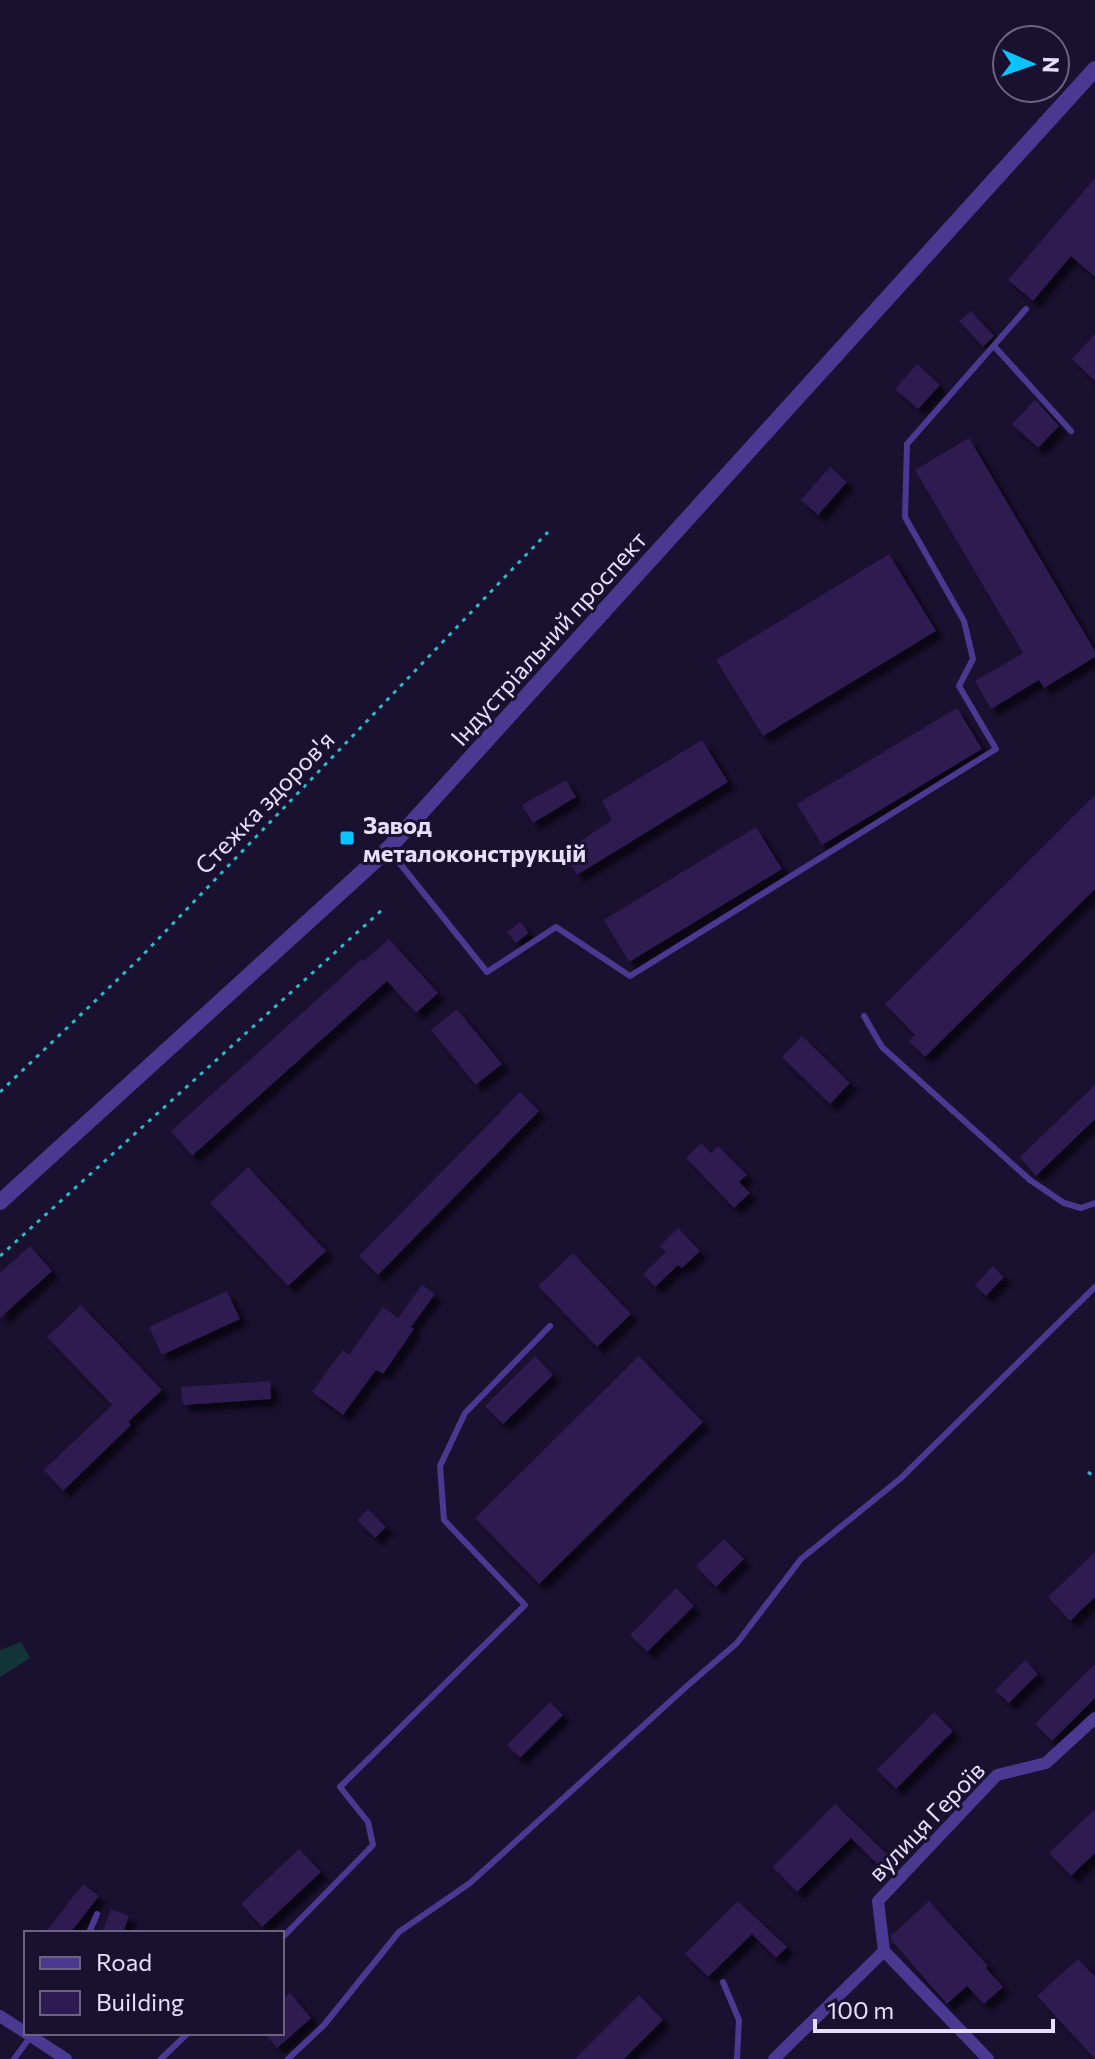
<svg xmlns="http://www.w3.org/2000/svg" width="1095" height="2059" viewBox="0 0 1095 2059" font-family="Commissioner,sans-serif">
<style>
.green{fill:#133539}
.building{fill:#2e1b51;filter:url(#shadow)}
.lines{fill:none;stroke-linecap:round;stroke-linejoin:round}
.path{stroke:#29bbc8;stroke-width:3;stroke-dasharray:4 6;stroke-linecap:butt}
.service{stroke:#493990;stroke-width:6}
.minor{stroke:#493990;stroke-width:12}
.tertiary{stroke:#493990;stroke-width:16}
.poi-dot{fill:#0ac3ff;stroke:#1a102f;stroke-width:3}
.labels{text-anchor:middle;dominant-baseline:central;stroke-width:6;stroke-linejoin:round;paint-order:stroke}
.street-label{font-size:24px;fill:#e7deff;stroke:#1a102f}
.poi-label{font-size:24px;font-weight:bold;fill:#e7deff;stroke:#1a102f;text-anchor:start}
</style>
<defs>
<filter id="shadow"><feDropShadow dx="7" dy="7" stdDeviation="2" flood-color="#0009"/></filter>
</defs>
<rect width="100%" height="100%" fill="#1a102f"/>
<polygon class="green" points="21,1642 30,1658 0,1677 0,1650"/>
<g class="building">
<polygon points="1095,178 1095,277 1071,256 1033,301 1008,280"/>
<polygon points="971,311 994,336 983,347 959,321"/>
<polygon points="1095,334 1095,381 1072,359"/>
<polygon points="917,364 940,385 918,409 895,389"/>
<polygon points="1035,400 1059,426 1038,448 1012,424"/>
<polygon points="969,438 1095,651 1095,657 1044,688 1039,680 991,709 975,681 1023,653 915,470"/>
<polygon points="830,467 847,482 818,515 801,500"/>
<polygon points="889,554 936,631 763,736 716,660"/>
<polygon points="957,708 982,749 822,845 797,804"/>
<polygon points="702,740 728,782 577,875 563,853 612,820 602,801"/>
<polygon points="566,780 576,797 533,823 522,805"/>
<polygon points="1095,795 1095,889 925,1057 909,1041 915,1035 885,1004"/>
<polygon points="756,827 782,869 629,962 604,920"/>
<polygon points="520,922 529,933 516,943 507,932"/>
<polygon points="389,939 438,993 416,1013 387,981 192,1156 171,1131 362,959 364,961"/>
<polygon points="457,1009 502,1064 476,1085 431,1030"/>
<polygon points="802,1036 850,1083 830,1104 782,1057"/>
<polygon points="1095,1085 1095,1119 1036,1176 1020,1157"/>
<polygon points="520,1092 539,1111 378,1275 359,1256"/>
<polygon points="701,1143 711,1153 718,1146 747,1175 739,1182 750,1193 734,1208 686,1158"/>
<polygon points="248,1167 326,1251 288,1286 210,1203"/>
<polygon points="678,1228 700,1251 682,1268 678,1265 655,1287 643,1274 666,1252 660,1246"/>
<polygon points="30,1246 52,1271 0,1318 0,1273"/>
<polygon points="573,1253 631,1314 597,1347 538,1286"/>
<polygon points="993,1266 1004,1277 986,1296 975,1285"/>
<polygon points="422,1285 435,1294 411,1327 414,1329 383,1374 376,1370 343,1415 312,1392 343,1350 349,1355 383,1307 398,1318"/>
<polygon points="227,1291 240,1319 162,1355 149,1327"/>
<polygon points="81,1305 162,1390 128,1422 131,1425 63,1491 44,1470 112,1405 47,1337"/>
<polygon points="535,1356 553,1375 503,1424 485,1406"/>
<polygon points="639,1356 703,1422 539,1584 475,1518"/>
<polygon points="270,1381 271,1399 184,1405 182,1400 181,1387"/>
<polygon points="368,1509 386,1527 375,1538 357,1520"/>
<polygon points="724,1539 744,1559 716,1587 696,1566"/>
<polygon points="1095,1552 1095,1597 1070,1621 1048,1597"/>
<polygon points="676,1588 694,1606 647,1652 630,1635"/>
<polygon points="1025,1660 1038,1674 1009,1703 995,1690"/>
<polygon points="1095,1664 1095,1698 1052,1741 1035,1724"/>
<polygon points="550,1702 563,1715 520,1758 507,1745"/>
<polygon points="934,1712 953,1731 896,1789 877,1770"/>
<polygon points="835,1804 890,1857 880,1867 851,1838 797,1892 773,1867"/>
<polygon points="1095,1809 1095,1853 1071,1876 1049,1853"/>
<polygon points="299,1849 321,1872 262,1927 241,1904"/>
<polygon points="83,1884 99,1896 70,1933 45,1933"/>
<polygon points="738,1901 787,1947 776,1958 752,1934 708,1977 685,1954"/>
<polygon points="929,1901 988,1966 986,1968 1003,1987 984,2004 967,1986 947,2004 892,1941 891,1936"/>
<polygon points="111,1909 129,1916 123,1933 102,1933"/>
<polygon points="1078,1959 1095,1977 1095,2059 1037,1996"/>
<polygon points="290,1993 311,2018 277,2048 264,2033 282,2033 282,2000"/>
<polygon points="639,1995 663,2020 624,2059 575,2059"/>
</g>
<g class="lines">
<g class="path">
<polyline points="0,1092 140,958 548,532"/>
<polyline points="0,1256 383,909"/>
<polyline points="1088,1472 1095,1478"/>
</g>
<g class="service">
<polyline points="994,346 1071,431"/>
<polyline points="389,850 487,972 556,927 630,976 996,749 959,686 973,659 964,621 905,517 907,444 1026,309"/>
<polyline points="864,1016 882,1047 1030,1180 1064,1203 1081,1208 1095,1203"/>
<polyline points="89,1933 97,1914"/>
<polyline points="282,1938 373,1845 368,1822 340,1787 525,1605 444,1520 440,1466 465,1413 550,1326"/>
<polyline points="723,1982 739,2020 737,2059"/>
<polyline points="14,2059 31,2036"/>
<polyline points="161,2059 188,2033"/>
<polyline points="288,2059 324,2025 399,1932 470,1883 687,1686 737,1643 801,1559 901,1478 1095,1287"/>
</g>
<g class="minor">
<polyline points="884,1951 988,2059"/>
<polyline points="0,2016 66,2059"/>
<polyline points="774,2059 884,1951 878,1901 997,1775 1046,1763 1095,1718"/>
</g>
<polyline class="tertiary" points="0,1202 388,849 1095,69"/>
</g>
<rect class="poi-dot" x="339" y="830" width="16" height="16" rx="4"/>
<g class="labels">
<g class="street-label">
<text transform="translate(548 638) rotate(-48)">Індустріальний проспект</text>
<text transform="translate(264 802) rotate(-46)">Стежка здоров'я</text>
<text transform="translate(926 1821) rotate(-46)">вулиця Героїв</text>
</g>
<g class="poi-label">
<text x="363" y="824">Завод<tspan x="363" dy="28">металоконструкцій</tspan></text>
</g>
</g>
<rect x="24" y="1931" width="260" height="104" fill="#1a102f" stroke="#6c6282" stroke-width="2"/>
<rect x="40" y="1957" width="40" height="12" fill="#493990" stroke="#6c6282" stroke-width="2"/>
<text x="96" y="1971" font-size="24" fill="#e7deff">Road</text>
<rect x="40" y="1991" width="40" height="24" fill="#2e1b51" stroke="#6c6282" stroke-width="2"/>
<text x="96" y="2011" font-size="24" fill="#e7deff">Building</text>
<g transform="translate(1031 64) rotate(92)"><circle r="38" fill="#1a102f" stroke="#6c6282" stroke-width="2"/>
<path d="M0-6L14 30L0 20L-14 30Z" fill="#0ac3ff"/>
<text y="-12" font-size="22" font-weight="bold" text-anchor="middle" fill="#e7deff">N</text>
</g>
<path d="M815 2019v12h238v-12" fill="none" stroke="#e7deff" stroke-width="4"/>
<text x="827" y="2019" font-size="24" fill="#e7deff" stroke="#1a102f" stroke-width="6" paint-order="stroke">100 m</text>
</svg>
